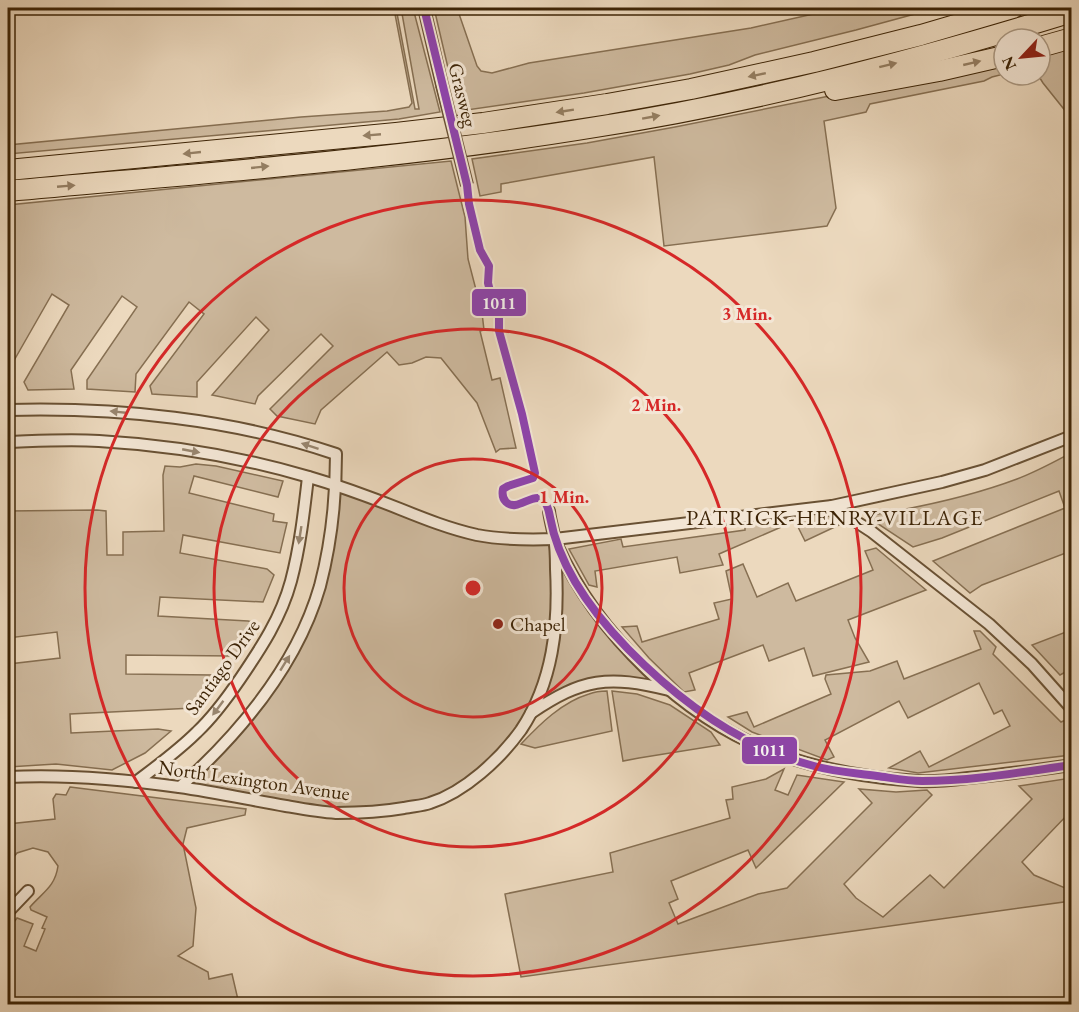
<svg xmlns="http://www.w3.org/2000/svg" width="1079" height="1012" viewBox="0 0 1079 1012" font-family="'EB Garamond',serif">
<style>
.green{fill:#ceba9f;stroke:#866f52;stroke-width:1.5}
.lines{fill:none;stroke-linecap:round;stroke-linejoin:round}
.minor-casing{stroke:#695134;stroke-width:14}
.motorway-casing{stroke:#3d2406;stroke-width:22}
.minor{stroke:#f3e6d5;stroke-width:10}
.motorway{stroke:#ecd9be;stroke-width:20}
.minor-bridge-casing{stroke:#695134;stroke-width:14;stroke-linecap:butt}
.minor-bridge{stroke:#f3e6d5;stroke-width:10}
.bus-1-casing{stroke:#f3e6d5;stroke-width:12}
.bus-1{stroke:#8e44ad;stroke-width:8}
.oneway{fill:#947e62}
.oneway2{fill:#98856e}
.ring{fill:none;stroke:#d62828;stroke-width:3}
.poi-dot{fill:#8f2418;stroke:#f3e6d5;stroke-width:2}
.labels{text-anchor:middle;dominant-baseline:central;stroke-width:6;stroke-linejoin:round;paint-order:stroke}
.street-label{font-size:20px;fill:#3d2406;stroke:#f3e6d5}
.poi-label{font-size:20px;fill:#3d2406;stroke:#f3e6d5;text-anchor:start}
.quarter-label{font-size:22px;letter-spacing:1.5px;fill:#3d2406;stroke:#f3e6d5}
.centre{fill:#d62828;stroke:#f3e6d5;stroke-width:3}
.ring-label{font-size:18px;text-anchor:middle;font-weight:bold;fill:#d62828;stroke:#f3e6d5;stroke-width:6;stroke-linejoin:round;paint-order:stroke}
.line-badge{stroke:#f3e6d5;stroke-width:2}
.badge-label{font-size:16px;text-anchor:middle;font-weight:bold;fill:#fff}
</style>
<rect width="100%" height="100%" fill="#ecd9be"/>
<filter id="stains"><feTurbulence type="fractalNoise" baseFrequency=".00333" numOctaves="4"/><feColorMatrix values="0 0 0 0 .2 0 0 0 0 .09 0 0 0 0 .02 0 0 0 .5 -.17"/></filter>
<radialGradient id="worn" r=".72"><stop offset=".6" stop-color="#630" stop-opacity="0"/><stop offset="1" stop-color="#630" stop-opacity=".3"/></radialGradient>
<g class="green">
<polygon points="396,8 415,109 419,109 401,8 413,8 440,112 399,119 8,154 8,145 301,117 387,111 409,107 412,103 394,9"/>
<polygon points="434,8 457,8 477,66 481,71 492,73 529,63 751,28 840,8 937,8 856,30 755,55 729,65 690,74 584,93 460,111 455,85 452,85"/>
<polygon points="1041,8 1052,8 899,53 811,75 712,97 566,123 412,143 16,182 17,178 390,142 956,33"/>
<polygon points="1071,43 1071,118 1043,83 1038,75 1040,75 1040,52"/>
<polygon points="1004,61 1004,74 992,77 984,81 870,104 866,112 824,121 836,208 827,226 664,246 654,157 501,184 501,192 480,196 472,159 587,143 675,127"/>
<polygon points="451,161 465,217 468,259 482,313 484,330 480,331 492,380 500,378 516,448 500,449 496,452 477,403 441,358 426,357 412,363 399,365 387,352 321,410 315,424 277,416 270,409 333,346 321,334 258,396 255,404 212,395 269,330 256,317 197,382 197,397 152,394 150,386 204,314 189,302 136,374 135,392 87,389 87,380 137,307 122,296 71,370 74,389 28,390 24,382 69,305 52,294 8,371 8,205"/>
<path d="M 1071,453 L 1071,551 L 982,585 L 970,593 L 933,561 L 1065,508 L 1059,491 L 942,538 L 913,547 L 866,516 C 917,508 969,497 1017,479 C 1036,472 1054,462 1071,453 Z"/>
<polygon points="196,464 216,466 283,481 278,497 194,476 189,493 274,514 273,521 287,523 280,553 183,535 180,553 267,569 274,575 263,602 160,597 158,616 248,621 257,623 235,656 126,655 126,674 213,675 224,677 194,708 70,714 71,733 158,729 171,731 145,753 112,770 56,764 8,767 8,668 9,668 9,664 60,658 57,632 8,638 8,511 97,510 106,511 107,555 123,555 123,532 164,531 163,475 165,466 180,467"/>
<polygon points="336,486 453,528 555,539 595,611 671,690 610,680 544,704 514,740 448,795 359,813 180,787 252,712 309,616"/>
<polygon points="825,513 839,525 805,541 795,521 719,554 723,565 680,573 677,557 595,571 597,587 589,585 569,549 621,539 623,547 745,530 745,523"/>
<polygon points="876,548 926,590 848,620 855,638 869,662 813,676 804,648 769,661 763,645 689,673 695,690 684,692 649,658 622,627 637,626 642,642 719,619 714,603 732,599 726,571 743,564 757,597 788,583 796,601 873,570 865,551"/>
<polygon points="1071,630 1071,669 1060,675 1032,645"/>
<polygon points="974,631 980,631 996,647 993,654 1061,722 1068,719 1071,724 1071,755 918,773 889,768 920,751 929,767 1010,726 1002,710 994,714 979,683 908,718 899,701 825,740 834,757 827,760 752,732 728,717 747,712 754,727 831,694 825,679 826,675 870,671 897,661 904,679 981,649"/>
<path d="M 607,691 L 612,731 L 535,748 L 521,744 C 540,724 562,702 589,694 C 594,692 601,691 607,691 Z"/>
<polygon points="612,691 637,694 670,705 711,732 720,745 639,758 623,761"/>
<polygon points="784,769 775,790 788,795 797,775 844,782 756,868 748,850 671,881 678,899 669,903 678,924 758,894 787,888 872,803 859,789 896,792 927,790 932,795 844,884 856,898 883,917 930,875 944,888 1032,799 1019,786 1071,778 1071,811 1022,862 1034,875 1065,888 1071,883 1071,901 521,977 505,894 613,872 610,853 730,818 726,800 733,799 732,787 766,779"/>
<path d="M 70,787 L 246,809 L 245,815 L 187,828 L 183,844 L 196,908 L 193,946 L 178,956 L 208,972 L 209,979 L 232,974 L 239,1004 L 8,1004 L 8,970 L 10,964 L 8,962 L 12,952 L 8,950 L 8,930 L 17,918 L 33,924 L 24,946 L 36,951 L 45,929 L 42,928 L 47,917 L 31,910 L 30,907 C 43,892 55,887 58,866 L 48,852 L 33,848 L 17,853 L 9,863 L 8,879 L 13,895 L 8,900 L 8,824 L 55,819 L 53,799 L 56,794 L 66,795 Z"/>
</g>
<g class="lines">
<defs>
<g id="minor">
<polyline points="424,8 442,85"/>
<path d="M 8,410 C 117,407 233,419 336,454 C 336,498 331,544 320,586 C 297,666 240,733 180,787"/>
<path d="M 8,442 C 38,441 68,439 99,441 C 170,445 241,457 309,477 C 340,486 370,497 400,509 C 425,519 450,529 477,535 C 503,540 529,540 555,539 L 832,506 L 942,482 L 985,470 L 1072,436"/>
<polyline points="832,506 872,532 989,624 1032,664 1072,709"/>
<path d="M 557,545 C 596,633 685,720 776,753 C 821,770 870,778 918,781 C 934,782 952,780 968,778 C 1003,775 1037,770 1072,765"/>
<path d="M 531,713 C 583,678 608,675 669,690"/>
<path d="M 8,777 C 65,774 122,779 179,787 C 215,792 251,800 286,806 C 303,809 319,812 336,813 C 359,813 381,812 404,808 C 412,806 422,806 430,803 C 465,792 500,759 521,730 C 553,682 559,625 556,569 C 556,559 556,548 554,537 C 553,529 550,520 549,511"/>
<path d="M 136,782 C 157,766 178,751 197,732 C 214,716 227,698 240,679 C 261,648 281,618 291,581 C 300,547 304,512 308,477"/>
<polyline points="8,912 28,891"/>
</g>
<g id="motorway">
<polyline points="1040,47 1072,38"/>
<polyline points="835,90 939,71 1004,56"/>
<polyline points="8,170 396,133 483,123 607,104 691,89 814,62 921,35 1013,8"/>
<path d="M 8,191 C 204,173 402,159 596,127 C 758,102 916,60 1072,12"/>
</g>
</defs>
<use href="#minor" class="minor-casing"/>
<use href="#motorway" class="motorway-casing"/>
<use href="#minor" class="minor"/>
<use href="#motorway" class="motorway"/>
<defs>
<polyline id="minor-bridge" points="442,85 467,185"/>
</defs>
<use href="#minor-bridge" class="minor-bridge-casing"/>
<use href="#minor-bridge" class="minor-bridge"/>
<defs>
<path id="bus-1" d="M 424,8 L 467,185 L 469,204 L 480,250 L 489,266 L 488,283 L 490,291 L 499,301 L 499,331 L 522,414 L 535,473 L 533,478 L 508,486 L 503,489 C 502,494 502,498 506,502 C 520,516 543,476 550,517 C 559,568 593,613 628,649 C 680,702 741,747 814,766 C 835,772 856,773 877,776 C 892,778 907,781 922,781 C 972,781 1022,772 1072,765"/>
</defs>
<use href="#bus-1" class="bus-1-casing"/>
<use href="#bus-1" class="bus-1"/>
</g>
<defs><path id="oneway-solid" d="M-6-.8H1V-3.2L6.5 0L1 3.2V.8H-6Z" transform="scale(1.5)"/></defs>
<g class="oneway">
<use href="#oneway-solid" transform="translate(972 63) rotate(-13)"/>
<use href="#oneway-solid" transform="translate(888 65) rotate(-14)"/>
<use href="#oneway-solid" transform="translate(757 75) rotate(168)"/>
<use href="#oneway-solid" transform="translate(565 111) rotate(171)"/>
<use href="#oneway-solid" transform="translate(651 117) rotate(-10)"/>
<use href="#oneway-solid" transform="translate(372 135) rotate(175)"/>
<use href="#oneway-solid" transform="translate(192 153) rotate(174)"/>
<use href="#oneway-solid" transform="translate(260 167) rotate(-6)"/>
<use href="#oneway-solid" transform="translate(66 186) rotate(-5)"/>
</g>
<g class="oneway2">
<use href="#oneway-solid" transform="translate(119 412) rotate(-174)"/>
<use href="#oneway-solid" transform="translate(310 446) rotate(-162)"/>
<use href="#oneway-solid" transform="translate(191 451) rotate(11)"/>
<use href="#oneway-solid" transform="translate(300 535) rotate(99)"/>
<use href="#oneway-solid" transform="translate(285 663) rotate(-58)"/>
<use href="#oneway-solid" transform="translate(218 708) rotate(127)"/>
</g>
<g class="ring">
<circle cx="473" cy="588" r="129"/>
<circle cx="473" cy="588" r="259"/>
<circle cx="473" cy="588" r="388"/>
</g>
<circle class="poi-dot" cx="498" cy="624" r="6"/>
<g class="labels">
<g class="street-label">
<text transform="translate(463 95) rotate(76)">Grasweg</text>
<text transform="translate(222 667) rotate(-54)">Santiago Drive</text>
<text transform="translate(254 780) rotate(8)">North Lexington Avenue</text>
</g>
<g class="poi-label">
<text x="510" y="624">Chapel</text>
</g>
<g class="quarter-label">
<text x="835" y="517">PATRICK-HENRY-VILLAGE</text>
</g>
</g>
<circle cx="473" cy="588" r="9" class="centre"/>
<g class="ring-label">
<text x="747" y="320">3 Min.</text>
<text x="656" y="411">2 Min.</text>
<text x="564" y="503">1 Min.</text>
</g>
<g class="line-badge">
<rect x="471" y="288" width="56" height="29" rx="6" fill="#8e44ad"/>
<rect x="741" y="736" width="57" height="29" rx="6" fill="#8e44ad"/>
</g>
<g class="badge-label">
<text x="499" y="309">1011</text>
<text x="769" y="756">1011</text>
</g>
<rect width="1079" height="1012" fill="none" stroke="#ecd9be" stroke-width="30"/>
<rect x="9" y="9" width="1061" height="994" fill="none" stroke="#3d2406" stroke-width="3"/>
<rect x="15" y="15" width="1049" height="982" fill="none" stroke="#3d2406" stroke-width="1.5"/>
<g transform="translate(1022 57) rotate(244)"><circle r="28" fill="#f3e6d5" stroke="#aa9882" stroke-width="1.5"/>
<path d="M0-4.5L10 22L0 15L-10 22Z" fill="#8f2418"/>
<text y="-9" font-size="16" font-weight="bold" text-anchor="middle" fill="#3d2406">N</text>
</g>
<rect width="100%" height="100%" filter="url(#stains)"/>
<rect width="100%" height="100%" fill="url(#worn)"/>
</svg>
